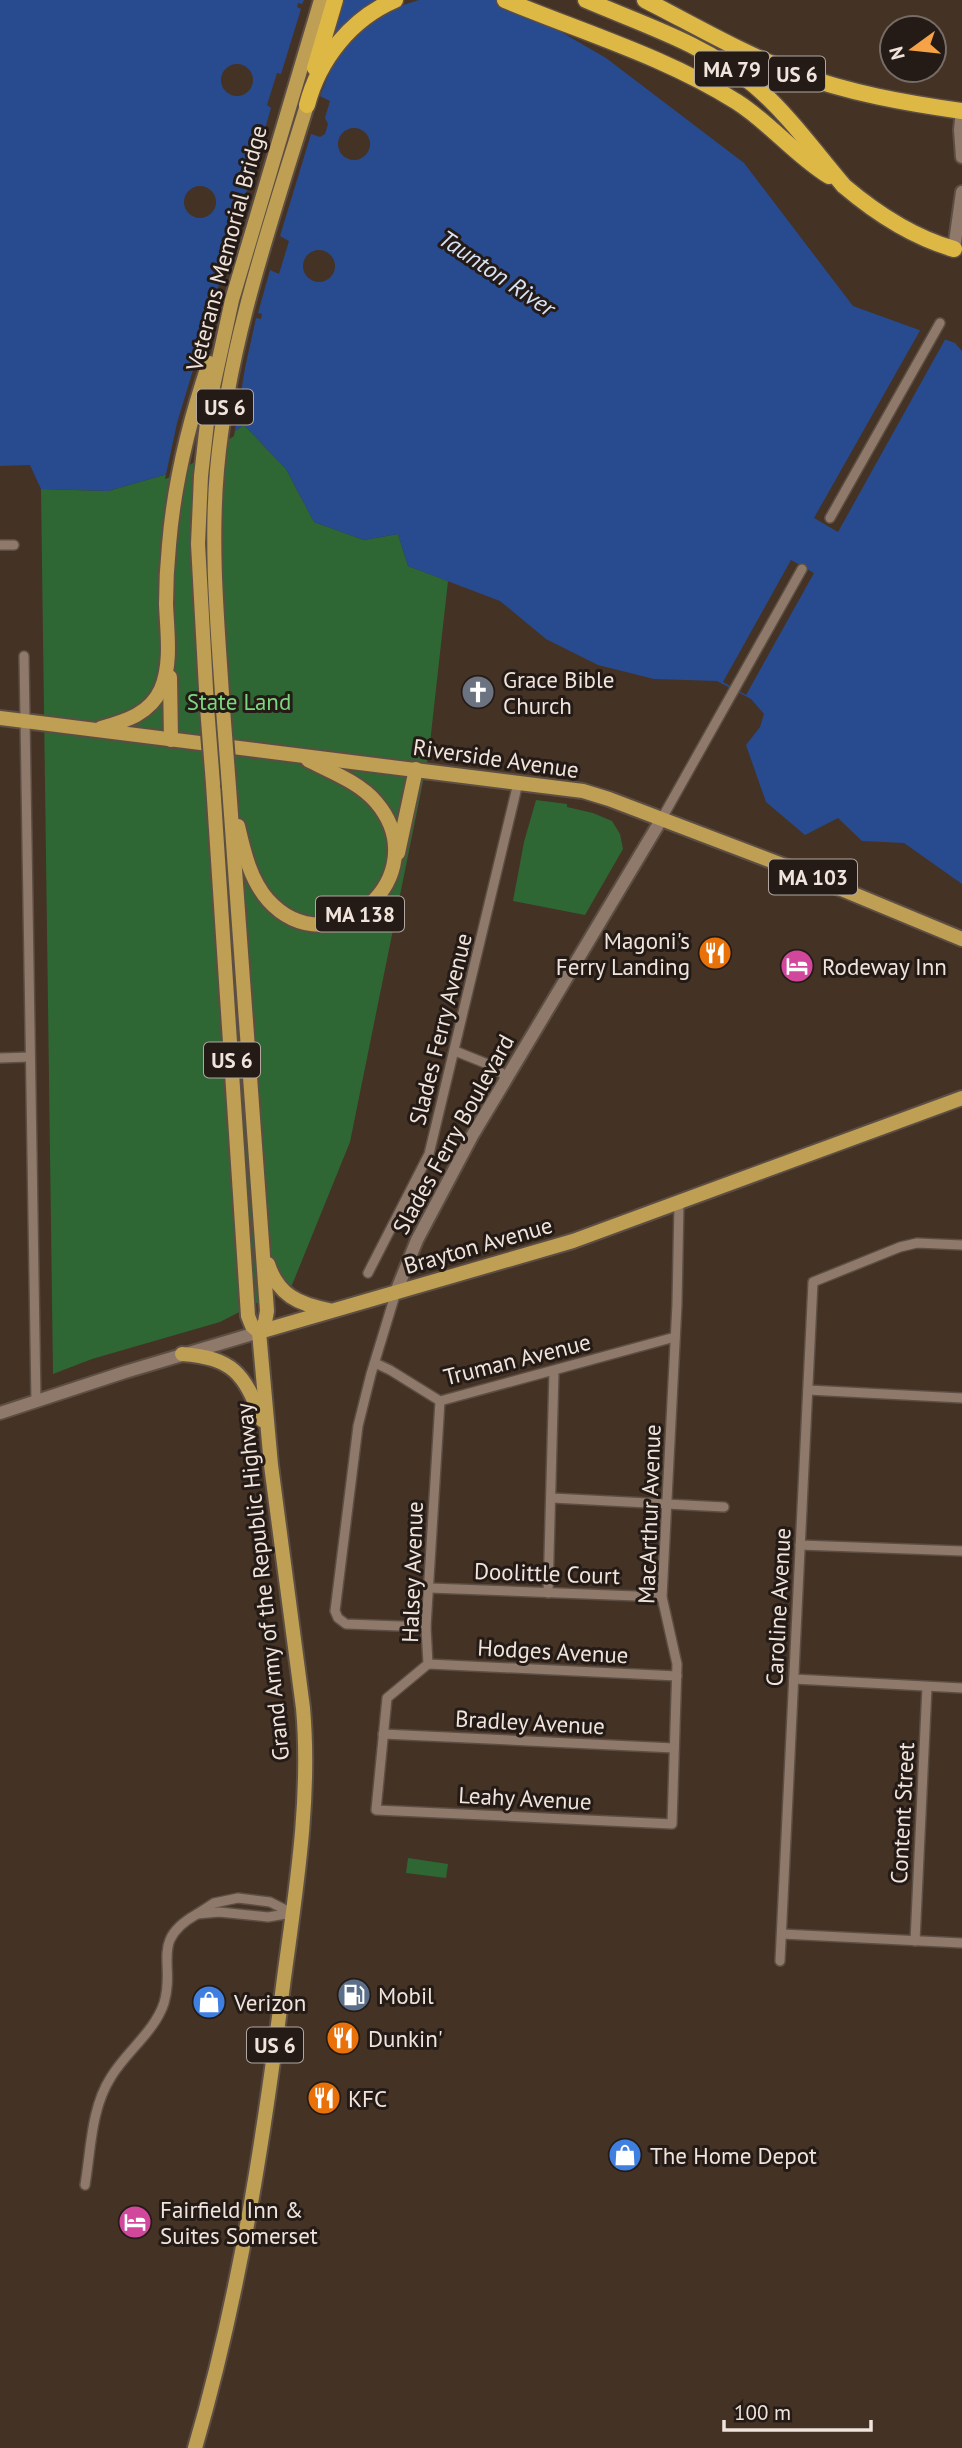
<svg xmlns="http://www.w3.org/2000/svg" width="962" height="2448" viewBox="0 0 962 2448" font-family="'PT Sans',sans-serif">
<style>
.green{fill:#2e6733}
.water{fill:#284b8f}
.pier{fill:#443225}
.lines{fill:none;stroke-linecap:round;stroke-linejoin:round}
.minor-casing{stroke:#5d4e43;stroke-width:12}
.secondary-casing{stroke:#5d4e43;stroke-width:16}
.primary-casing{stroke:#5d4e43;stroke-width:18}
.motorway-casing{stroke:#5d4e43;stroke-width:19}
.minor{stroke:#8e796b;stroke-width:9}
.secondary{stroke:#8e796b;stroke-width:12}
.primary{stroke:#be9f54;stroke-width:14}
.motorway{stroke:#deb845;stroke-width:16}
.primary-bridge-casing{stroke:#5d4e43;stroke-width:18;stroke-linecap:butt}
.primary-bridge{stroke:#be9f54;stroke-width:14}
.labels{text-anchor:middle;dominant-baseline:central;stroke-width:6;stroke-linejoin:round;paint-order:stroke}
.shield{fill:#241b16;stroke:#b3a8a1;stroke-width:2}
.shield-label{font-size:21px;font-weight:bold;fill:#f0e4dc}
.street-label{font-size:23px;fill:#f0e4dc;stroke:#241b16}
.poi-label{font-size:23px;fill:#f0e4dc;stroke:#241b16;text-anchor:start}
.park-label{font-size:23px;fill:#7bd780;stroke:#241b16}
.water-label{font-size:24px;font-style:italic;fill:#d7e2f6;stroke:#241b16}
</style>
<rect width="100%" height="100%" fill="#443225"/>
<g class="green">
<polygon points="244,425 286,469 314,522 364,540 398,534 408,566 448,581 429,752 350,1142 292,1285 220,1322 92,1359 53,1374 41,489 108,491 171,473"/>
<polygon points="536,800 567,804 567,807 593,813 612,821 620,834 623,849 585,915 513,901 524,842"/>
<polygon points="408,1858 448,1864 446,1878 406,1873"/>
</g>
<polygon class="water" points="0,0 506,0 606,58 744,163 853,306 955,343 962,351 962,884 904,843 862,841 838,818 805,835 766,802 746,745 760,727 764,714 751,699 717,681 654,679 598,665 546,639 500,601 408,566 398,534 364,540 314,522 286,469 244,425 171,473 108,491 41,489 30,465 0,466"/>
<g class="pier">
<polygon points="304,0 341,0 333,36 357,14 378,0 419,0 403,5 374,20 360,31 333,64 320,96 330,101 325,118 328,124 325,134 320,137 311,134 280,236 289,241 279,274 270,270 258,313 262,314 261,319 256,318 245,368 234,436 173,476 165,479 177,423 230,248 225,245 235,212 240,214 271,108 267,105 277,73 281,74 301,9 297,7 298,3 302,4"/>
<circle cx="237" cy="80" r="16"/>
<circle cx="354" cy="144" r="16"/>
<circle cx="200" cy="202" r="16"/>
<circle cx="319" cy="266" r="16"/>
<polygon points="922,327 947,336 838,532 814,518"/>
<polygon points="791,560 814,573 746,695 723,682"/>
</g>
<g class="lines">
<defs>
<g id="minor">
<polyline points="830,518 940,323"/>
<polyline points="0,545 14,545"/>
<polyline points="24,656 36,1401"/>
<polyline points="661,820 802,569"/>
<polyline points="455,1051 490,1065 507,1077"/>
<polyline points="0,1058 30,1057"/>
<polyline points="368,1273 429,1154 518,783"/>
<polyline points="396,1292 371,1374 358,1426 335,1611 338,1618 346,1624 426,1627"/>
<polyline points="375,1363 390,1370 440,1401 675,1337"/>
<polyline points="808,1390 962,1398"/>
<polyline points="440,1401 426,1627 428,1664 387,1698 376,1810 672,1824 677,1664 662,1597 677,1304 679,1203"/>
<polyline points="552,1498 724,1507"/>
<polyline points="800,1545 962,1551"/>
<polyline points="430,1588 662,1597"/>
<polyline points="548,1593 554,1371"/>
<polyline points="428,1664 677,1676"/>
<polyline points="794,1679 962,1688"/>
<polyline points="383,1734 674,1748"/>
<polygon points="238,1898 270,1902 292,1913 268,1917 219,1912 197,1914 214,1903"/>
<polyline points="782,1934 962,1943"/>
<polyline points="915,1941 927,1687"/>
<polyline points="780,1961 813,1282 900,1247 917,1243 962,1245"/>
<path d="M 85,2185 C 91,2149 91,2108 111,2077 C 126,2052 155,2031 164,2003 C 176,1963 149,1941 197,1914"/>
</g>
<g id="secondary">
<polyline points="962,110 960,130 962,157"/>
<polyline points="954,249 962,192"/>
<polyline points="396,1292 417,1240 472,1136 661,820"/>
<polyline points="0,1413 125,1372 259,1332"/>
</g>
<g id="primary">
<polyline points="170,677 171,740"/>
<polyline points="207,707 198,544 201,476 209,405 232,300 321,0"/>
<path d="M 223,709 C 218,630 210,550 217,470 C 228,345 270,225 307,105"/>
<polyline points="0,718 583,791 609,799 798,871 962,939"/>
<path d="M 101,728 C 125,721 150,714 161,689 C 172,664 167,631 166,604 C 166,585 167,565 169,545 C 174,483 189,422 209,363"/>
<polyline points="213,784 248,1316 252,1326 259,1332"/>
<polyline points="229,787 267,1311 265,1322 259,1332"/>
<path d="M 238,826 C 244,852 250,879 268,900 C 331,970 439,876 376,802 C 359,782 331,772 308,760"/>
<polyline points="398,853 416,769"/>
<path d="M 268,1264 C 278,1295 298,1304 329,1310"/>
<polyline points="259,1332 573,1241 962,1098"/>
<path d="M 182,1354 C 233,1358 244,1373 262,1420"/>
<path d="M 195,2448 C 240,2294 264,2137 284,1978 C 296,1889 311,1798 303,1708 L 271,1465 L 259,1332"/>
</g>
<g id="motorway">
<path d="M 505,0 C 582,32 666,57 737,102 C 770,123 795,155 829,176"/>
<path d="M 586,0 C 644,25 705,44 754,85 C 788,114 815,152 844,186 C 877,214 912,237 954,249"/>
<path d="M 645,0 C 694,25 743,54 795,73 C 849,93 905,103 962,111"/>
<polyline points="315,68 335,0"/>
<path d="M 307,105 C 319,59 351,19 395,0"/>
</g>
</defs>
<use href="#minor" class="minor-casing"/>
<use href="#secondary" class="secondary-casing"/>
<use href="#primary" class="primary-casing"/>
<use href="#motorway" class="motorway-casing"/>
<use href="#minor" class="minor"/>
<use href="#secondary" class="secondary"/>
<use href="#primary" class="primary"/>
<use href="#motorway" class="motorway"/>
<defs>
<g id="primary-bridge">
<polyline points="207,707 213,784"/>
<polyline points="223,709 229,787"/>
</g>
</defs>
<use href="#primary-bridge" class="primary-bridge-casing"/>
<use href="#primary-bridge" class="primary-bridge"/>
</g>
<defs>
<symbol id="church-disc" viewBox="-11 -11 22 22"><circle r="9.5" fill="#6b7280" stroke="#241b16"/><path d="M-1.2-6h2.4v3.5h3.3v2.4h-3.3V6h-2.4V-.1h-3.3v-2.4h3.3Z" fill="#fff"/></symbol>
<symbol id="restaurant-disc" viewBox="-11 -11 22 22"><circle r="9.5" fill="#e8710a" stroke="#241b16"/><path d="M-5-6h1v4h1v-4h1v4h1v-4h1v5L-1.5 .5V6h-2V.5L-5-1ZM5-6V6H3V1.5H1.5Q1.5-4 5-6Z" fill="#fff"/></symbol>
<symbol id="hotel-disc" viewBox="-11 -11 22 22"><circle r="9.5" fill="#d1479c" stroke="#241b16"/><path d="M-6-4.5h1.5V1H6V5H4.5V3h-9V5H-6ZM-4 0a1.8 1.8 0 1 1 3.6 0ZM.5 0V-2.5h3Q6-2.5 6 0Z" fill="#fff"/></symbol>
<symbol id="fuel-disc" viewBox="-11 -11 22 22"><circle r="9.5" fill="#5c6f8a" stroke="#241b16"/><path d="M-5.5-6h7V0h2V4h1.3V-2.5L3-4.5l.8-.8L6-3V5H2.5V1h-1V6h-7ZM-4.2-4.7v3.2H.2V-4.7Z" fill="#fff"/></symbol>
<symbol id="shop-disc" viewBox="-11 -11 22 22"><circle r="9.5" fill="#3f7fe0" stroke="#241b16"/><path d="M-5-2.5h2.3a2.7 3.5 0 0 1 5.4 0H5L5.5 6h-11ZM-1.5-2.5h3a1.5 2.3 0 0 0-3 0Z" fill="#fff"/></symbol>
</defs>
<g fill-rule="evenodd">
<use href="#church-disc" x="459" y="673" width="38" height="38"/>
<use href="#restaurant-disc" x="696" y="934" width="38" height="38"/>
<use href="#hotel-disc" x="778" y="947" width="38" height="38"/>
<use href="#fuel-disc" x="335" y="1976" width="38" height="38"/>
<use href="#shop-disc" x="190" y="1983" width="38" height="38"/>
<use href="#restaurant-disc" x="324" y="2019" width="38" height="38"/>
<use href="#restaurant-disc" x="305" y="2079" width="38" height="38"/>
<use href="#shop-disc" x="606" y="2136" width="38" height="38"/>
<use href="#hotel-disc" x="116" y="2203" width="38" height="38"/>
</g>
<g class="labels">
<g class="shield">
<rect x="695" y="51.5" width="74" height="35" rx="5"/>
<rect x="769" y="56.5" width="56" height="35" rx="5"/>
<rect x="197" y="389.5" width="56" height="35" rx="5"/>
<rect x="769" y="859.5" width="88" height="35" rx="5"/>
<rect x="316" y="896.5" width="88" height="35" rx="5"/>
<rect x="204" y="1042.5" width="56" height="35" rx="5"/>
<rect x="247" y="2027.5" width="56" height="35" rx="5"/>
</g>
<g class="shield-label">
<text x="732" y="69">MA 79</text>
<text x="797" y="74">US 6</text>
<text x="225" y="407">US 6</text>
<text x="813" y="877">MA 103</text>
<text x="360" y="914">MA 138</text>
<text x="232" y="1060">US 6</text>
<text x="275" y="2045">US 6</text>
</g>
<g class="street-label">
<text transform="translate(226 248) rotate(-75)">Veterans Memorial Bridge</text>
<text transform="translate(496 758) rotate(8)">Riverside Avenue</text>
<text transform="translate(440 1029) rotate(-76)">Slades Ferry Avenue</text>
<text transform="translate(453 1134) rotate(-61)">Slades Ferry Boulevard</text>
<text transform="translate(478 1245) rotate(-16)">Brayton Avenue</text>
<text transform="translate(517 1359) rotate(-14)">Truman Avenue</text>
<text transform="translate(649 1514) rotate(-88)">MacArthur Avenue</text>
<text transform="translate(412 1572) rotate(-88)">Halsey Avenue</text>
<text transform="translate(547 1573) rotate(2)">Doolittle Court</text>
<text transform="translate(262 1582) rotate(-96)">Grand Army of the Republic Highway</text>
<text transform="translate(778 1607) rotate(-87)">Caroline Avenue</text>
<text transform="translate(553 1651) rotate(3)">Hodges Avenue</text>
<text transform="translate(530 1722) rotate(3)">Bradley Avenue</text>
<text transform="translate(525 1798) rotate(3)">Leahy Avenue</text>
<text transform="translate(902 1813) rotate(-87)">Content Street</text>
</g>
<g class="poi-label">
<text x="503" y="679">Grace Bible<tspan x="503" dy="26">Church</tspan></text>
<text x="690" y="940" text-anchor="end">Magoni's<tspan x="690" dy="26">Ferry Landing</tspan></text>
<text x="822" y="966">Rodeway Inn</text>
<text x="378" y="1995">Mobil</text>
<text x="234" y="2002">Verizon</text>
<text x="368" y="2038">Dunkin'</text>
<text x="348" y="2098">KFC</text>
<text x="650" y="2155">The Home Depot</text>
<text x="160" y="2209">Fairfield Inn &amp;<tspan x="160" dy="26">Suites Somerset</tspan></text>
</g>
<g class="park-label">
<text x="239" y="701">State Land</text>
</g>
<g class="water-label">
<text transform="translate(497 273) rotate(34)">Taunton River</text>
</g>
</g>
<g transform="translate(913 49) rotate(255)"><circle r="33" fill="#241b16" stroke="#766b65" stroke-width="2"/>
<path d="M0-5L12 26L0 18L-12 26Z" fill="#f5a346"/>
<text y="-10" font-size="19" font-weight="bold" text-anchor="middle" fill="#f0e4dc">N</text>
</g>
<path d="M724 2420v10h147v-10" fill="none" stroke="#f0e4dc" stroke-width="3.5"/>
<text x="734" y="2420" font-size="21" fill="#f0e4dc" stroke="#241b16" stroke-width="5" paint-order="stroke">100 m</text>
</svg>
